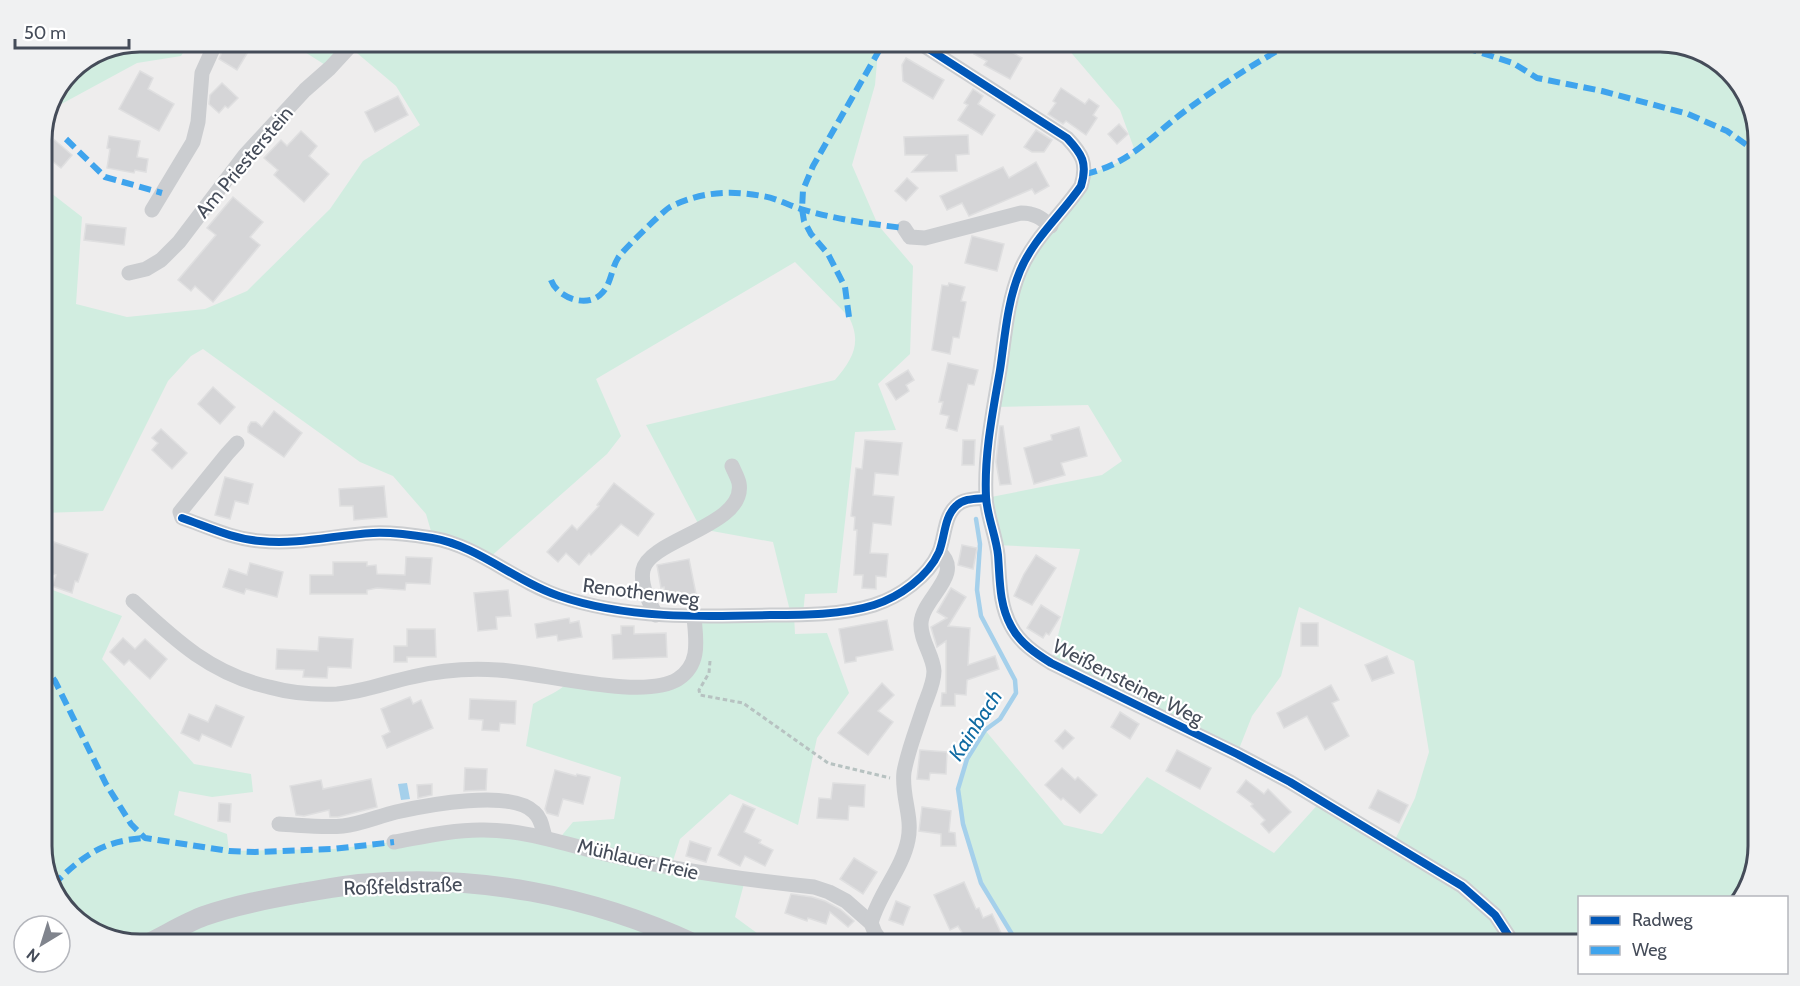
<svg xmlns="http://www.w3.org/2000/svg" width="1800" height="986" viewBox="0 0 1800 986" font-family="Cabin,sans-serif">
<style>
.green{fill:#d1ede0}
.water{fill:#a5d0eb}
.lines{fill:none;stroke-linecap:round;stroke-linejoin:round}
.stream{stroke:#a5d0eb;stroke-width:4.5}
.building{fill:#d5d5d7;stroke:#dfdfe0;stroke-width:1.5}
.path{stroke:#b7c2c1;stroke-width:3;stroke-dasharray:4.5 3;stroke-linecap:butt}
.minor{stroke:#cbcdd0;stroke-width:15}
.major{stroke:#c6c8cd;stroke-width:20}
.quiet{stroke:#3fa4ed;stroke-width:6;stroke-dasharray:12 6;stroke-linecap:butt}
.cycleway-casing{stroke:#fff;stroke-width:11}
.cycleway{stroke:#0057b8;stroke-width:8}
.labels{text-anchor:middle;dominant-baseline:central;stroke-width:4.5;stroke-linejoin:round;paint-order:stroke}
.street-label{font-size:20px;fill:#454c59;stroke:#fff}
.water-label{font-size:21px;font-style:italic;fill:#0e6aa2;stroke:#fff}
.rim{fill:none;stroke:#454c59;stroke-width:3}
</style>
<rect width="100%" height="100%" fill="#eeeded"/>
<g class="green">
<polygon points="141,42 190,42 181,56 137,63 54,108 71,71"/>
<path d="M 289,42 L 884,42 L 878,51 L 875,85 L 852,165 L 878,225 L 913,266 L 910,354 L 878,384 L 896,430 L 855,432 L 837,593 L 805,594 L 803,614 L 794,615 L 795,634 L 827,633 L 849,693 L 817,738 L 798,825 L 730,794 L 680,839 L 671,867 L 745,880 L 735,917 L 772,944 L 141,944 L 97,934 L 59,900 L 42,852 L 42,586 L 122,616 L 102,659 L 194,764 L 251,774 L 253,792 L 212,797 L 179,791 L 174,815 L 227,834 L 229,851 L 333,849 L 394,842 L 437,834 L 558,840 L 573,822 L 614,819 L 621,777 L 526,746 L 533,704 C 546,696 560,692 570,680 L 643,687 L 690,668 L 694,617 L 791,615 L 773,542 L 701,529 L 646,425 L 835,380 C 853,359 862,343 849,317 L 795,262 L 596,379 L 621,436 L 607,454 L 488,559 L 433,538 L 426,514 L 393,476 L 360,462 L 203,349 L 191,356 L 168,381 L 103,511 L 42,513 L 42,186 L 82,217 L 76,304 L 127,317 L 205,309 L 247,291 L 330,209 L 363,161 L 420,125 L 396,86 L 351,48 L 330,68 Z"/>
<path d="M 1062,42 L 1659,42 L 1703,52 L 1742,86 L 1758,135 L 1758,845 L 1748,889 L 1740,897 L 1580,898 L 1579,944 L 1018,944 L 981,883 L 963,824 L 958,789 L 967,759 L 985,730 L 1064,825 L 1102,834 L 1147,777 L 1274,853 L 1321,801 L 1393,844 L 1415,798 L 1429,752 L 1414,661 L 1299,607 L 1281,676 L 1252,716 L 1237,754 L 1051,663 L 1080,549 L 996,545 L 986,498 L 1102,475 L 1122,461 L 1088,405 L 994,407 L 1014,288 L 1085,174 C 1103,170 1120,163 1135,151 L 1120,110 Z"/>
</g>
<polygon class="water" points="407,783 410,799 401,800 398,784"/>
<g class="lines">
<polyline class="stream" points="976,519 980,544 977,590 981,616 1015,680 1016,693 1000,719 985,730 967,759 958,789 963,824 981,883 1018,944"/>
</g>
<g class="building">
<polygon points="226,42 254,42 237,70 219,59"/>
<polygon points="981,42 994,42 1022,58 1010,79 984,65 987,61 974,54"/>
<polygon points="906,58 944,80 933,99 903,81 902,65"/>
<polygon points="140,71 153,78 148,89 174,104 159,131 119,109"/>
<polygon points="222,83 238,98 228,108 225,106 219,113 209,104 210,95"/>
<polygon points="1061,88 1085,104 1089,99 1099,106 1093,115 1097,118 1086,135 1066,121 1063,124 1048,114 1056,103 1053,101"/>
<polygon points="973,89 983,96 978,104 995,115 982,135 958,120 968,105 964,103"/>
<polygon points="398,96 408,115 375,132 365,112"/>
<polygon points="1119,124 1128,134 1117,144 1108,134"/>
<polygon points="1036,130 1052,140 1044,152 1032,152 1024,147"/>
<polygon points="44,131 72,155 61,168 42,153"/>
<polygon points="301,131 317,146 309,156 329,174 304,202 274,175 278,170 264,158 281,140 287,146"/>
<polygon points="968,135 969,154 956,155 957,171 912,172 927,155 905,155 904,137"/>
<polygon points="109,136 140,141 137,157 148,159 146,172 135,170 134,173 107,168 110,149 107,148"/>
<polygon points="1036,162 1049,186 1035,194 1032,189 969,216 962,203 947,210 940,196 1003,167 1009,178"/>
<polygon points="907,178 918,188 906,201 895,191"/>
<polygon points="233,197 263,222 250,237 260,245 213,302 195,286 191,291 178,280 216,235 207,228"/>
<polygon points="86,224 126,228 124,245 84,240"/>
<polygon points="972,236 1004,244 997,271 965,263"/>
<polygon points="949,283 965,287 961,301 966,302 959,338 953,337 950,354 932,350 942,285 948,286"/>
<polygon points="948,363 978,370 974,385 968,384 957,431 946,428 949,416 940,414 943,402 939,402"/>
<polygon points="908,370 914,380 906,385 909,391 896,400 886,384"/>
<polygon points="213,387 235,407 220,424 198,404"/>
<polygon points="274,411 302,433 284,457 248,432 248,427 251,422 256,422 262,427"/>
<polygon points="1000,426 1003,426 1011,484 1000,485 996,462"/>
<polygon points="1079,427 1087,456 1061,463 1065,475 1034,484 1024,448 1052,440 1051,435"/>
<polygon points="161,429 187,453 172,469 152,450 158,443 152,438"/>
<polygon points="865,440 902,443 898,475 875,473 873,495 894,497 891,525 873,523 870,553 888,554 886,577 876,576 876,589 862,588 863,575 854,575 857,530 854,530 855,517 851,516 856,468 862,469"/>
<polygon points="963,440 975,440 974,465 962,465"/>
<polygon points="225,477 253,484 248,504 235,501 230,519 215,515"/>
<polygon points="614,483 654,514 638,536 621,524 591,555 589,553 579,565 566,553 558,562 547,552 572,525 577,530 599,506 597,505"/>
<polygon points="384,486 387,517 354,520 353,506 340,506 339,489"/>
<polygon points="54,542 88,554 78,582 75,581 72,593 52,586 56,575 44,571"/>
<polygon points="962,545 977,548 973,569 958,565"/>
<polygon points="1036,555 1056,568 1032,605 1014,596 1024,574"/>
<polygon points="406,557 432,558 430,584 406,583 405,590 377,588 367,590 367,594 310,594 310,575 333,575 333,562 367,562 367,566 376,565 377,574 405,575"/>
<polygon points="689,559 696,594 666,599 664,587 661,588 657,565"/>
<polygon points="250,563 283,572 277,597 246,589 244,594 223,587 229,569 247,575"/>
<polygon points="951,588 966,597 948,626 970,628 968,665 995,656 999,669 967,680 966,695 955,694 955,706 941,706 942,693 946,693 946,641 937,647 931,627 947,618 937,612"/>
<polygon points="508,590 511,616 496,617 497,629 478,631 474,593"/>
<polygon points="1041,605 1060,617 1049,635 1046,633 1043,638 1027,628"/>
<polygon points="569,618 570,623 579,621 582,637 558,641 557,635 537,638 535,624"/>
<polygon points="887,620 893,650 856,657 856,661 845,663 839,629"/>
<rect x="1301" y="623" width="17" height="23"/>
<polygon points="621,626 634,626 634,634 666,633 667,657 613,659 612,635 621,634"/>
<polygon points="407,629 435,629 436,657 407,657 407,662 394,662 394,646 407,646"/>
<polygon points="319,637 353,639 351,668 328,667 327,678 303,677 304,670 276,669 277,649 318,651"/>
<polygon points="123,638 135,649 145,639 167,659 150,679 129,660 124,665 110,652"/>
<polygon points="1387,656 1394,673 1372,681 1365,665"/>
<polygon points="882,683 894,695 878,711 893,722 868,755 838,733"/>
<polygon points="1331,685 1339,700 1332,703 1349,736 1325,750 1307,716 1284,728 1277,713"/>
<polygon points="410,697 413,704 421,700 433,728 387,748 382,736 390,732 381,709"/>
<polygon points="470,699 516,701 515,724 500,723 499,731 482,730 483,720 469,719"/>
<polygon points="216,705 244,717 231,747 202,734 199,741 181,733 189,714 208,722"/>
<polygon points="1120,712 1139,724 1130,739 1111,727"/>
<polygon points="1065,730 1074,738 1063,749 1055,741"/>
<polygon points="920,750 947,752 946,774 930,773 929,780 917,779"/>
<polygon points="1177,750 1211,768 1200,789 1166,771"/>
<polygon points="465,768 487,769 486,790 464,791"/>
<polygon points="1062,768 1075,780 1078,777 1097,795 1080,813 1063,798 1061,800 1045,785"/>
<polygon points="555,770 576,776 577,774 590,777 583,804 563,799 558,816 547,813 545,809"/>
<polygon points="371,779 377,807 338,817 330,817 329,810 304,816 296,815 290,786 321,780 323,789"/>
<polygon points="1246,780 1264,794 1268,789 1291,812 1269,833 1261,824 1265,820 1251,806 1253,804 1237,792"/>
<polygon points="833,783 865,785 864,807 849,806 848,820 817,818 819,798 831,799"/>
<polygon points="432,784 432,795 418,798 417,785"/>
<polygon points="1378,790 1408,805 1399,823 1369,808"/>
<polygon points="219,803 231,804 230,822 218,821"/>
<polygon points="743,804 755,809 744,832 761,840 759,843 773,850 765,866 745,856 740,866 718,855"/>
<polygon points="922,807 951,811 949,832 955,833 956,846 941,846 941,834 919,831"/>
<polygon points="690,841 711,848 706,862 686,856"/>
<polygon points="854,858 877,872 863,894 840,879"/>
<polygon points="964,882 976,909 979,908 983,918 992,914 1001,933 977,944 969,944 958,926 950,930 934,895"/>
<polygon points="791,894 812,897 825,901 840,909 854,921 848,927 830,912 826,924 808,918 807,921 785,913"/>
<polygon points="896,901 910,907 903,925 889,920"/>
</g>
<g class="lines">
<polyline class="path" points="710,661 709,673 699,690 700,695 743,703 828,763 890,778"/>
<g class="minor">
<path d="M 918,42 L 1067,138 C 1082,154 1088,163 1081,186 C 1062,214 1033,239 1020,271 C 1007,302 1005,337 1000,370 C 993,411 984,454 986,497 C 987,516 996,536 998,555 C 1000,580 999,604 1011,626 C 1020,643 1035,653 1051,663 L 1237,754 L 1290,782 L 1462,886 L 1495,915 L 1514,944"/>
<polyline points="152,210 193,142 198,122 202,73 216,42"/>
<path d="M 904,228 L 910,237 L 925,238 L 1021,213 C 1034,213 1040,217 1051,226"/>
<polyline points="129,273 146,269 161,260 179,242 245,155 305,90 330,68 354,42"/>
<path d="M 237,443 L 227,454 L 180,512 L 182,518 C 208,527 233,539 260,541 C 299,545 335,535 373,533 C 392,532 413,535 432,538 C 479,546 514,581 559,596 C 626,619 700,617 770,615 C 804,615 842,615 874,605 C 899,597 928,577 939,552 C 945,537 944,517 956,506 C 964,498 976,499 986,498"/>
<path d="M 133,601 C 175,640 211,674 269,687 C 291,693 314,695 337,694 C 363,692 388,682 412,677 C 441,670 469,668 498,670 C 540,672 644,701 678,679 C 701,664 696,640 694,617"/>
<path d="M 656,615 C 649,602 640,585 643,570 C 649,539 747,526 739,483 C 738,478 734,471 732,466"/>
<path d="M 279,824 C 300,825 322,828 343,826 C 361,824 379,816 396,812 C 427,805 511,789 534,812 C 542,819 542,828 545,837"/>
<path d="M 394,842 C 422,837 451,830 480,830 C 527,829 569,846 615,856 C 680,871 747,880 814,887 L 829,892 L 846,901 L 871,923 L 875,933 L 883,944"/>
<path d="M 871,923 C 879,893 902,870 908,840 C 913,817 901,795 904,772 C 908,750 917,728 924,706 C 928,695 934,683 934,671 C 933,655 920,640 921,623 C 923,597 965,574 939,552"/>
</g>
<path class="major" d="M 147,944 C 166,935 185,923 204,916 C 236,905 268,899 301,893 C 320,890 340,886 359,884 C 474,873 590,895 695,944"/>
<g class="quiet">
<polyline points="1448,42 1513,63 1537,78 1602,91 1688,114 1727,131 1758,153"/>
<polyline points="66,139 105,177 162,193"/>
<path d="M 1085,174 C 1130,164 1150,137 1185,111 C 1219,86 1255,63 1293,42"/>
<path d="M 551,280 C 557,297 585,308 600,295 C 611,286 611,269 618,258 C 622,251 663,211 670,207 C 699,192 730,190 762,196 C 776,198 788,205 801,209 C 834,219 870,224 904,228"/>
<polyline points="849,317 845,287 828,254 811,234 804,221 802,209 803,190 813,166 884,42"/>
<polyline points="42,664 55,681 106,784 131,824 145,838 229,851 255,852 333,849 394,842"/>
<path d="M 53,885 C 84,855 102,841 145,838"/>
</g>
<defs>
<g id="cycleway">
<path d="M 918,42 L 1067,138 C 1082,154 1088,163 1081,186 C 1062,214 1033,239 1020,271 C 1007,302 1005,337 1000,370 C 993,411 984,454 986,497 C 987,516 996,536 998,555 C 1000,580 999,604 1011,626 C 1020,643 1035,653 1051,663 L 1237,754 L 1290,782 L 1462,886 L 1495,915 L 1514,944"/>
<path d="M 182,518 C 208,527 233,539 260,541 C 299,545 335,535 373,533 C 392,532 413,535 432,538 C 479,546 514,581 559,596 C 626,619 700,617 770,615 C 804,615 842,615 874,605 C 899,597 928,577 939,552 C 945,537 944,517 956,506 C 964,498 976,499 986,498"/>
</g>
</defs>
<use href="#cycleway" class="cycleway-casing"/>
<use href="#cycleway" class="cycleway"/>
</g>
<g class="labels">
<g class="street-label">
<text transform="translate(244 162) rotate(-50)">Am Priesterstein</text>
<text transform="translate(641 592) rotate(7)">Renothenweg</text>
<text transform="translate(1128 682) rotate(27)">Weißensteiner Weg</text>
<text transform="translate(638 859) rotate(13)">Mühlauer Freie</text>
<text transform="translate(403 886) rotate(-2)">Roßfeldstraße</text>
</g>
<g class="water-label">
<text transform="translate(975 725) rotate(-57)">Kainbach</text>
</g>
</g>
<path d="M0 0H1800V986H0ZM140 52H1660A88 88 0 0 1 1748 140V846A88 88 0 0 1 1660 934H140A88 88 0 0 1 52 846V140A88 88 0 0 1 140 52Z" fill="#f0f1f2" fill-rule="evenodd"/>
<path class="rim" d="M140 52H1660A88 88 0 0 1 1748 140V846A88 88 0 0 1 1660 934H140A88 88 0 0 1 52 846V140A88 88 0 0 1 140 52Z"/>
<rect x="1578" y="896" width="210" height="78" fill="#ffffff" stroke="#b5b7bd" stroke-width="1.5"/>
<rect x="1590" y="916" width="30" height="9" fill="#0057b8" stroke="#b5b7bd" stroke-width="1.5"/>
<text x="1632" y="926" font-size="18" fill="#454c59">Radweg</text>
<rect x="1590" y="946" width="30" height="9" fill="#3fa4ed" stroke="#b5b7bd" stroke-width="1.5"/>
<text x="1632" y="956" font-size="18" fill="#454c59">Weg</text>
<g transform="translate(42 944) rotate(218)"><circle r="28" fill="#ffffff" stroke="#b5b7bd" stroke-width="1.5"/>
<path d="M0-4.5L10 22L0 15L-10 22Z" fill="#80848d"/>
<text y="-9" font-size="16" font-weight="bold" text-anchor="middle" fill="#454c59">N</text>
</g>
<path d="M15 39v9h114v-9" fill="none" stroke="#454c59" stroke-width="3"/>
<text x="24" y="39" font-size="18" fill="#454c59" stroke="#ffffff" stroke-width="4.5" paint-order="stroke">50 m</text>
</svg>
